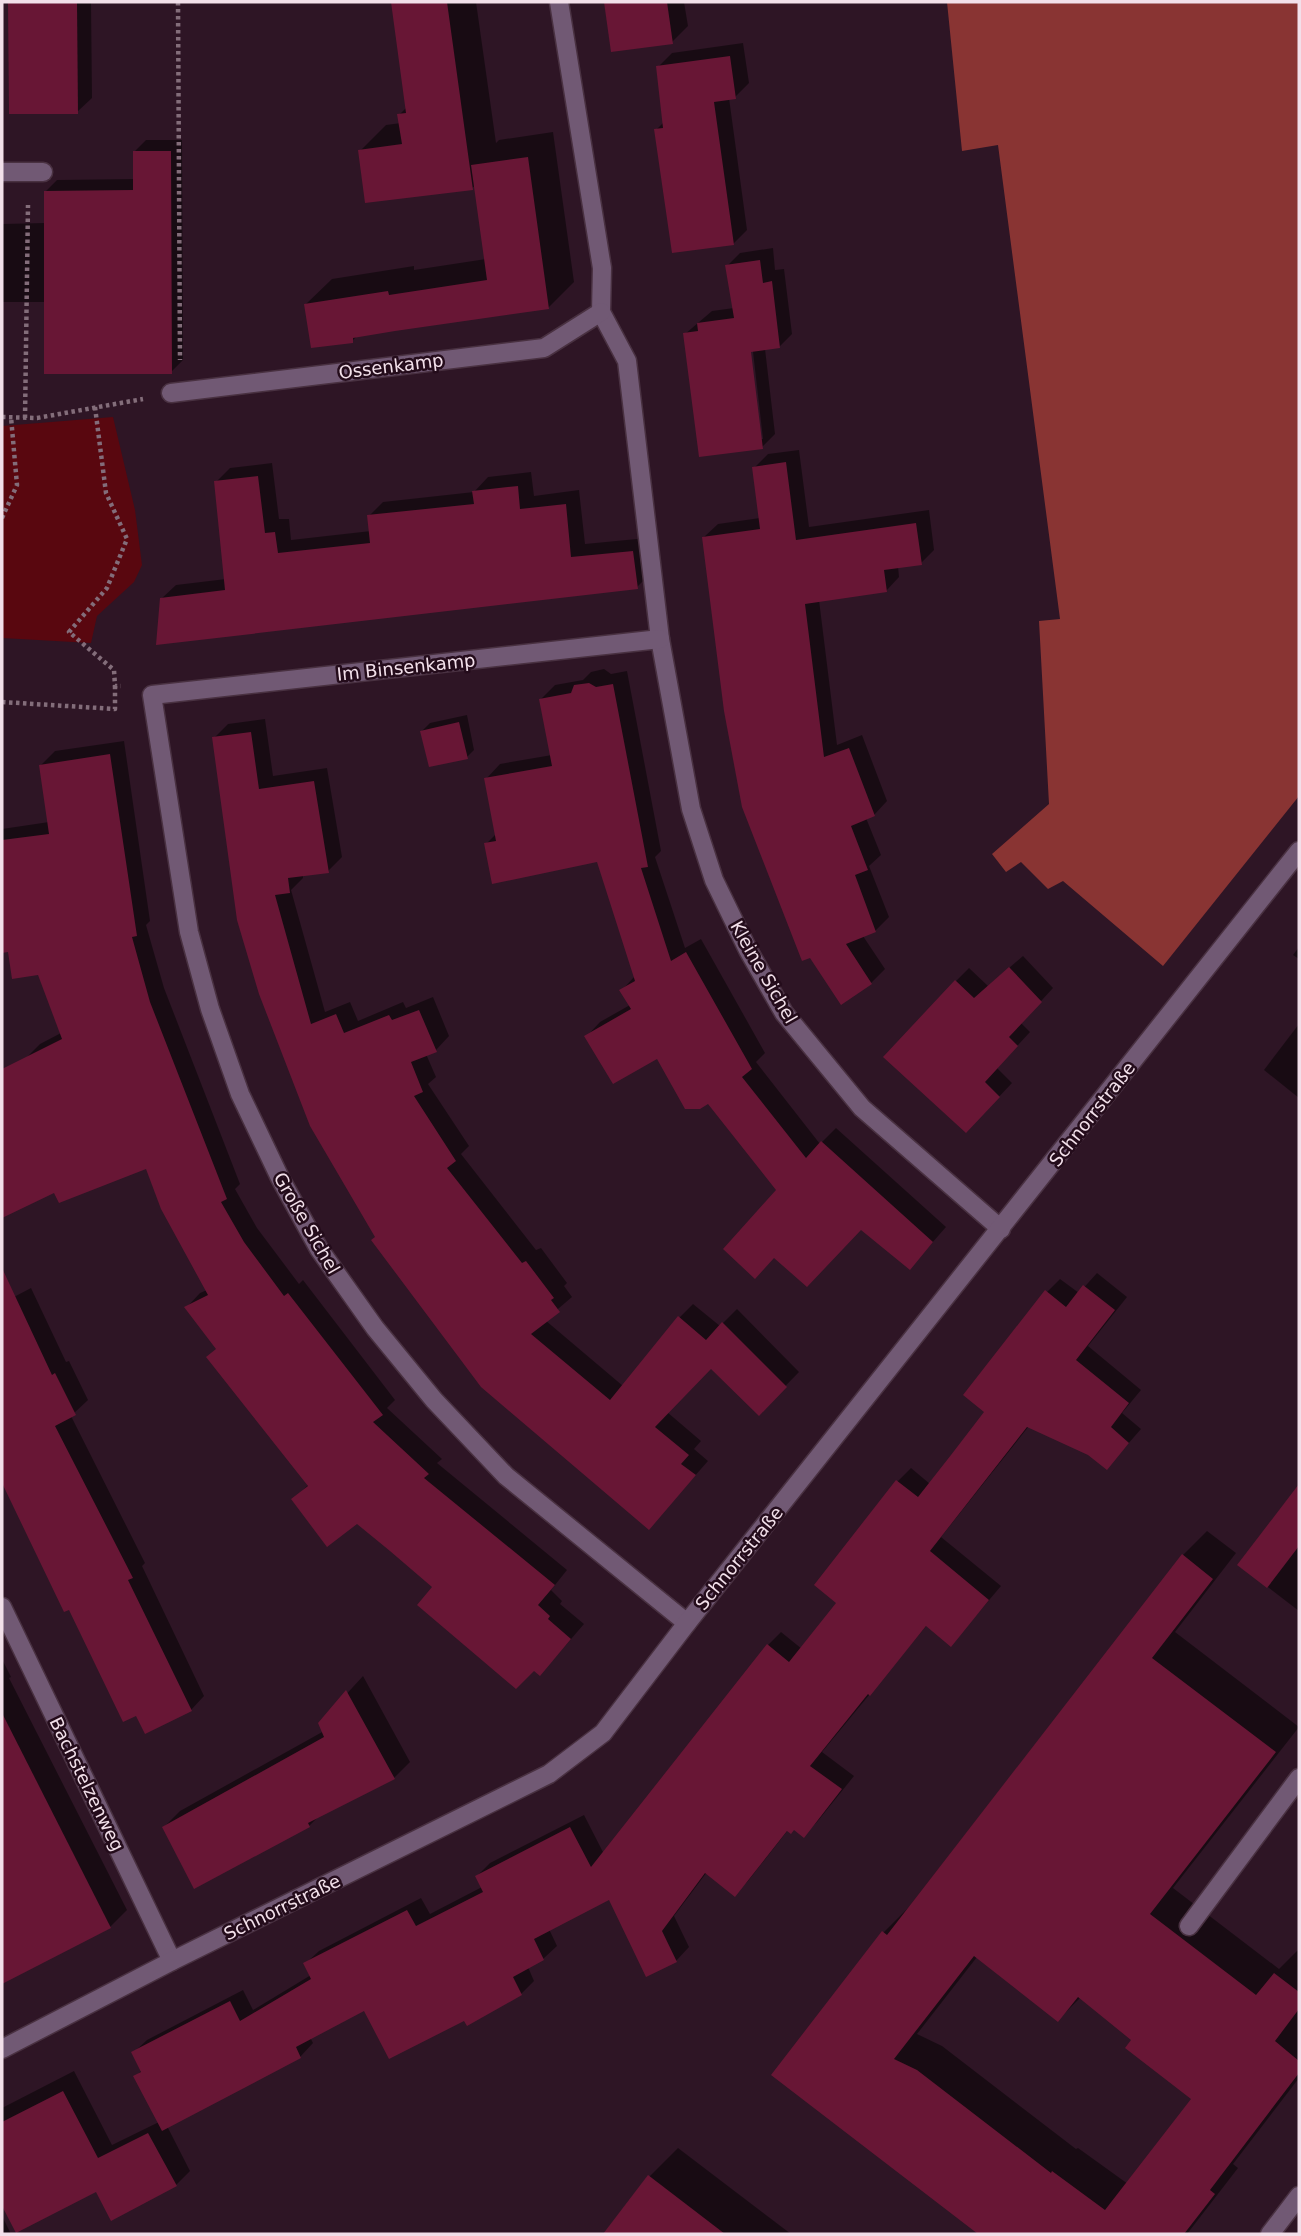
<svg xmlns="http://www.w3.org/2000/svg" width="1301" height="2236" viewBox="0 0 1301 2236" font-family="'DejaVu Sans',sans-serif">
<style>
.green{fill:#59070f}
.forest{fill:#893433}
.shadow{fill:#0007;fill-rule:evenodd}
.building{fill:#681635;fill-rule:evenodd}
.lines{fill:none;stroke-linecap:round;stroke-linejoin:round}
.minor-casing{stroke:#493141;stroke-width:21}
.path{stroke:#836d7a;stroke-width:4.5;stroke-dasharray:3.5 3.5;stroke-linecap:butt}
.minor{stroke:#715974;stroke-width:18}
.labels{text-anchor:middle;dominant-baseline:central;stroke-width:5;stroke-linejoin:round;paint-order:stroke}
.street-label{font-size:18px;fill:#f2e0ea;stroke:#240c1b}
</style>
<rect width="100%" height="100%" fill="#2e1525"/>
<polygon class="green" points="113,417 135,510 142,565 134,582 97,616 91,643 2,638 2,426"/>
<polygon class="forest" points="947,2 1299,2 1299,796 1163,966 1063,881 1048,889 1021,862 1006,872 992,854 1049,804 1039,621 1060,619 998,145 962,151"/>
<g class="shadow">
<polygon points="10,2 91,2 92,98 77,112 10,113"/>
<polygon points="393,2 476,2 496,143 499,140 553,132 574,282 548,308 358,335 352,341 306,304 332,279 414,266 414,270 486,259 476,185 472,188 360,151 386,125 401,123 399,115 407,107"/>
<polygon points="606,2 684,2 688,26 672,42 613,50"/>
<polygon points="743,43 749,83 735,97 729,98 747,230 733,244 656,130 664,122 658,67 672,53"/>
<polygon points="146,140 182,140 183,360 171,372 46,302 2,302 2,224 45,223 45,192 57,180 134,179 134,152"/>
<path d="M 773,248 L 775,270 L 784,269 L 792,334 L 779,347 L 765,349 L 775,434 L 762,447 L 685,334 L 712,311 L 734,308 L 727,266 L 740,253 ZM 748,343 L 752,343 L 763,439 L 760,439 Z"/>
<polygon points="799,450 809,527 929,510 934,550 921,563 898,566 899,577 886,591 819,600 837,745 862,735 887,801 874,815 866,818 881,855 869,866 889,917 875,931 863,936 885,969 871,983 841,1002 704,537 718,524 760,518 754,468 768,454"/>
<polygon points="272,463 279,519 289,519 291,540 371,531 369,516 383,502 474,492 488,477 531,472 534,496 579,490 585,544 647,538 651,573 637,587 161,599 176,585 226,579 216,482 230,468"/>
<polygon points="604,669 611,674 627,671 661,851 655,857 685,948 701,939 765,1053 756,1062 820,1144 836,1128 946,1227 910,1268 861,1228 778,1191 708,1101 658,1057 586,1037 600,1022 630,1005 622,990 635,976 598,860 486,844 496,834 486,779 500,764 552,755 541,699 555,685 583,680 591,672"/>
<polygon points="467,715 474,750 467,757 422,731 430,723"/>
<polygon points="265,719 273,776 327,768 342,857 328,871 303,874 303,878 291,890 325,1012 350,1002 358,1021 403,1002 406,1008 433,997 449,1036 436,1050 426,1054 436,1077 428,1084 469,1146 461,1154 536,1250 541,1248 567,1283 564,1286 572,1297 545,1320 623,1386 679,1318 693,1304 720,1326 737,1309 799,1372 759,1413 712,1367 667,1412 701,1441 694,1449 708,1461 649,1528 376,1237 214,738 228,724"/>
<polygon points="124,741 150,921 146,925 164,988 240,1184 235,1189 257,1228 299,1284 303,1280 395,1400 387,1408 442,1459 437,1463 567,1570 551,1590 562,1601 560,1604 584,1624 553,1660 434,1587 357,1522 293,1500 309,1484 218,1348 187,1307 200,1293 207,1290 147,1167 54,1190 2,1216 2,1078 39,1150 26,1058 40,1044 61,1033 39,973 10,950 2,951 2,829 49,822 41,765 55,751"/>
<polygon points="1299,947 1299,959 1293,955"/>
<polygon points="1023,956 1053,988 1021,1023 1030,1032 997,1068 1012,1083 979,1118 956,981 969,968 988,986"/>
<polygon points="1299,1024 1299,1098 1264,1070"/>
<polygon points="1097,1273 1127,1297 1088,1346 1141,1390 1122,1413 1141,1429 1107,1468 1089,1454 1029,1426 941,1537 1001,1586 951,1645 927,1625 822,1752 854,1776 817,1822 804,1835 794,1828 788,1830 748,1881 735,1894 707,1872 674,1916 689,1947 676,1961 610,1897 549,1929 557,1946 543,1959 528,1967 534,1981 521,1994 465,2019 365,2009 310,2037 313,2043 300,2057 167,2126 190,2171 176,2185 96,2190 16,2231 2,2203 2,2108 74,2071 112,2145 159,2122 136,2076 142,2070 133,2053 147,2040 243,1990 253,2010 311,1975 305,1964 319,1951 421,1898 430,1914 482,1887 477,1876 490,1863 584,1815 604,1854 768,1645 781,1632 802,1649 839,1602 816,1584 898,1481 911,1468 930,1484 987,1412 1047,1292 1060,1279 1079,1293"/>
<polygon points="2,1276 12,1298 31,1288 66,1362 69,1361 88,1400 71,1416 145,1563 142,1566 204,1696 191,1710 137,1713 70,1607 2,1478"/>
<polygon points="1299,1490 1299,1611 1239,1565 1289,1501"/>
<path d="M 1207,1531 L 1236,1553 L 1175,1632 L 1299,1727 L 1173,1888 L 1279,1969 L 1299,1949 L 1299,2078 L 1233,2164 L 1238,2168 L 1187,2234 L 981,2234 L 774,2074 L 884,1932 L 908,1908 L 1183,1555 ZM 977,1957 L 1058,2020 L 1081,1997 L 1133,2040 L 1194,2099 L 1128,2184 L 1078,2148 L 1076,2149 L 942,2046 L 917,2034 Z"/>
<polygon points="2,1659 11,1677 9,1678 127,1910 110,1927 2,1982 2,1878 33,1862 2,1800"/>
<polygon points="363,1676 410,1762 394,1778 320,1815 309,1826 164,1827 180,1811 324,1731 320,1723"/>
<polygon points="678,2148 791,2234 605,2234 650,2176"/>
<polygon points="2,2216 11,2234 2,2234"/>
</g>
<g class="building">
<polygon points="8,2 77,2 78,114 9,114"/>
<polygon points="391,2 447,2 473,190 365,203 358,150 402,144 397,114 406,113"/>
<polygon points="604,2 667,2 673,44 611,52"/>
<polygon points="730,56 736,99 714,102 734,245 672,253 654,129 663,128 656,66"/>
<polygon points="133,151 171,151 172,374 44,374 44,191 133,190"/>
<polygon points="528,157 549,309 395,331 353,338 353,343 311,348 304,304 388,291 389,295 487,280 471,165"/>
<polygon points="760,260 763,283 772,281 780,348 751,352 763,449 699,457 683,333 698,331 697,323 734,318 725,265"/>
<polygon points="786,462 796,540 916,523 922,565 884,570 887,592 805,604 824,757 849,748 875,816 851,826 868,870 855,875 876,932 846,944 872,984 841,1005 810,958 802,961 742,807 724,711 702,537 760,529 752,467"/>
<polygon points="258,476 265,533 275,532 278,553 370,543 367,515 474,504 472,491 518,486 520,509 566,504 571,557 633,551 638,589 156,645 160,598 225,590 214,481"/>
<polygon points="589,683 596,687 613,684 648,867 641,868 671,961 686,952 752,1069 742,1077 806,1158 821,1141 933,1242 910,1270 861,1230 807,1287 774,1258 755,1279 723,1249 776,1190 708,1104 700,1109 685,1109 657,1059 613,1084 584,1036 631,1009 619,990 635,981 597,862 492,884 484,843 496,841 484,778 552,766 539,699 571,693 574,685"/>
<polygon points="459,722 468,759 429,767 420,731"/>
<polygon points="251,732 259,789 314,781 329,873 288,878 290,893 275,895 311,1024 336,1014 344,1033 389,1015 392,1020 419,1010 437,1052 411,1062 423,1092 414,1096 456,1161 447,1168 522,1263 526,1261 554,1298 551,1300 560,1312 531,1334 610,1400 678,1316 706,1340 722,1322 787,1387 759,1416 711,1369 655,1427 689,1455 681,1464 696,1475 649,1530 481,1387 371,1240 375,1237 310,1126 259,994 237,920 212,737"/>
<polygon points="110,754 137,936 132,937 150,1002 227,1199 221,1202 244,1242 284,1296 288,1293 383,1415 373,1422 429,1474 424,1478 555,1585 538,1605 550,1616 548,1619 571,1639 540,1676 534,1671 516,1689 417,1605 432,1587 390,1551 357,1524 327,1547 291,1499 308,1486 206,1357 216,1349 184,1307 208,1295 161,1209 146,1169 59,1203 54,1193 2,1218 2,1069 62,1039 38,975 12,979 8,952 2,953 2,840 49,834 39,765"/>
<polygon points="1009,967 1042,1002 1009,1037 1018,1046 985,1082 1000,1097 966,1133 883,1057 955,980 974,998"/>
<polygon points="2,1268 52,1375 55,1373 76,1415 55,1426 133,1578 128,1580 192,1711 145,1734 136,1716 123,1722 69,1610 64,1612 2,1483"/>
<polygon points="1083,1285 1115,1310 1076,1360 1129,1403 1111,1427 1129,1443 1107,1470 1088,1455 1027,1427 930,1551 989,1600 951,1647 926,1626 870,1696 868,1694 810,1766 842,1789 804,1838 794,1830 791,1834 787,1831 735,1897 705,1873 662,1931 677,1962 646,1977 609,1900 534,1939 544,1960 513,1977 522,1995 467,2026 464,2021 389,2059 364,2011 296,2047 301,2058 162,2131 133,2076 141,2072 131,2052 230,2001 240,2021 311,1979 303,1963 407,1910 416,1926 483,1892 475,1876 570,1827 591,1867 767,1644 789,1662 836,1603 814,1585 896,1480 918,1497 951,1455 984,1412 963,1395 1045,1290 1066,1307"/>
<polygon points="1299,1484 1299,1546 1267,1588 1237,1565"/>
<path d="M 1182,1554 L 1213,1579 L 1152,1658 L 1276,1752 L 1150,1914 L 1256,1995 L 1274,1973 L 1299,1992 L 1299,2009 L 1275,2041 L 1299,2061 L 1299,2073 L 1210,2190 L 1215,2194 L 1184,2234 L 978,2234 L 771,2075 L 882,1931 L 887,1935 ZM 974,1956 L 1058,2022 L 1078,1997 L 1131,2040 L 1125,2048 L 1191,2099 L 1105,2210 L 1052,2171 L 1051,2173 L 917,2070 L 894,2059 Z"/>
<polygon points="346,1690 395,1779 308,1823 310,1827 194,1889 162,1827 324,1737 318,1723"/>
<polygon points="2,1713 111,1928 2,1984"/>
<polygon points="63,2091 98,2158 148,2133 177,2186 111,2221 96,2192 16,2233 2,2206 2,2122"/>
<polygon points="648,2175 725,2234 603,2234"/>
</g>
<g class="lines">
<defs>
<g id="minor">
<polyline points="559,2 602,268 601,312 627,361 660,639 691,809 714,880 748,950 784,1013 862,1108 1001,1229"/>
<polyline points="2,172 43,172"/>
<polyline points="171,393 544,348 601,312"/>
<polyline points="660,639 152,695 189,932 210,1009 240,1094 280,1178 319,1249 375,1328 434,1400 506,1476 687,1623"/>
<polyline points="2,1607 172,1961"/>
<polyline points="1189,1926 1299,1778"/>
<polyline points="2,2049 172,1961 549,1774 603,1733 687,1623 1299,851"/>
<polyline points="1270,2234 1299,2196"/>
</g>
</defs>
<use href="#minor" class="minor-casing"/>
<g class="path">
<polyline points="178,2 180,360"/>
<polyline points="95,407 106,493 127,539 107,588 69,632 114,670 115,686 121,686"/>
<polyline points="2,417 37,418 143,399"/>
<polyline points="25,418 28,205"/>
<polyline points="2,518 17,485 11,417"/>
<polyline points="2,702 115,709 115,686"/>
</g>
<use href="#minor" class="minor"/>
</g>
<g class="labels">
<g class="street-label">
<text transform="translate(391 366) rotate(-7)">Ossenkamp</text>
<text transform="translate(406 667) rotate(-6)">Im Binsenkamp</text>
<text transform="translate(764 972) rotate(60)">Kleine Sichel</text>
<text transform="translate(1092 1114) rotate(-52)">Schnorrstraße</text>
<text transform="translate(307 1223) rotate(60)">Große Sichel</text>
<text transform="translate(739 1558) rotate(-51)">Schnorrstraße</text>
<text transform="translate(87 1784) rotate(64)">Bachstelzenweg</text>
<text transform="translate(282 1907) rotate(-26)">Schnorrstraße</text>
</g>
</g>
<rect width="1301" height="2236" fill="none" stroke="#f2e0ea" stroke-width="7"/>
</svg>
